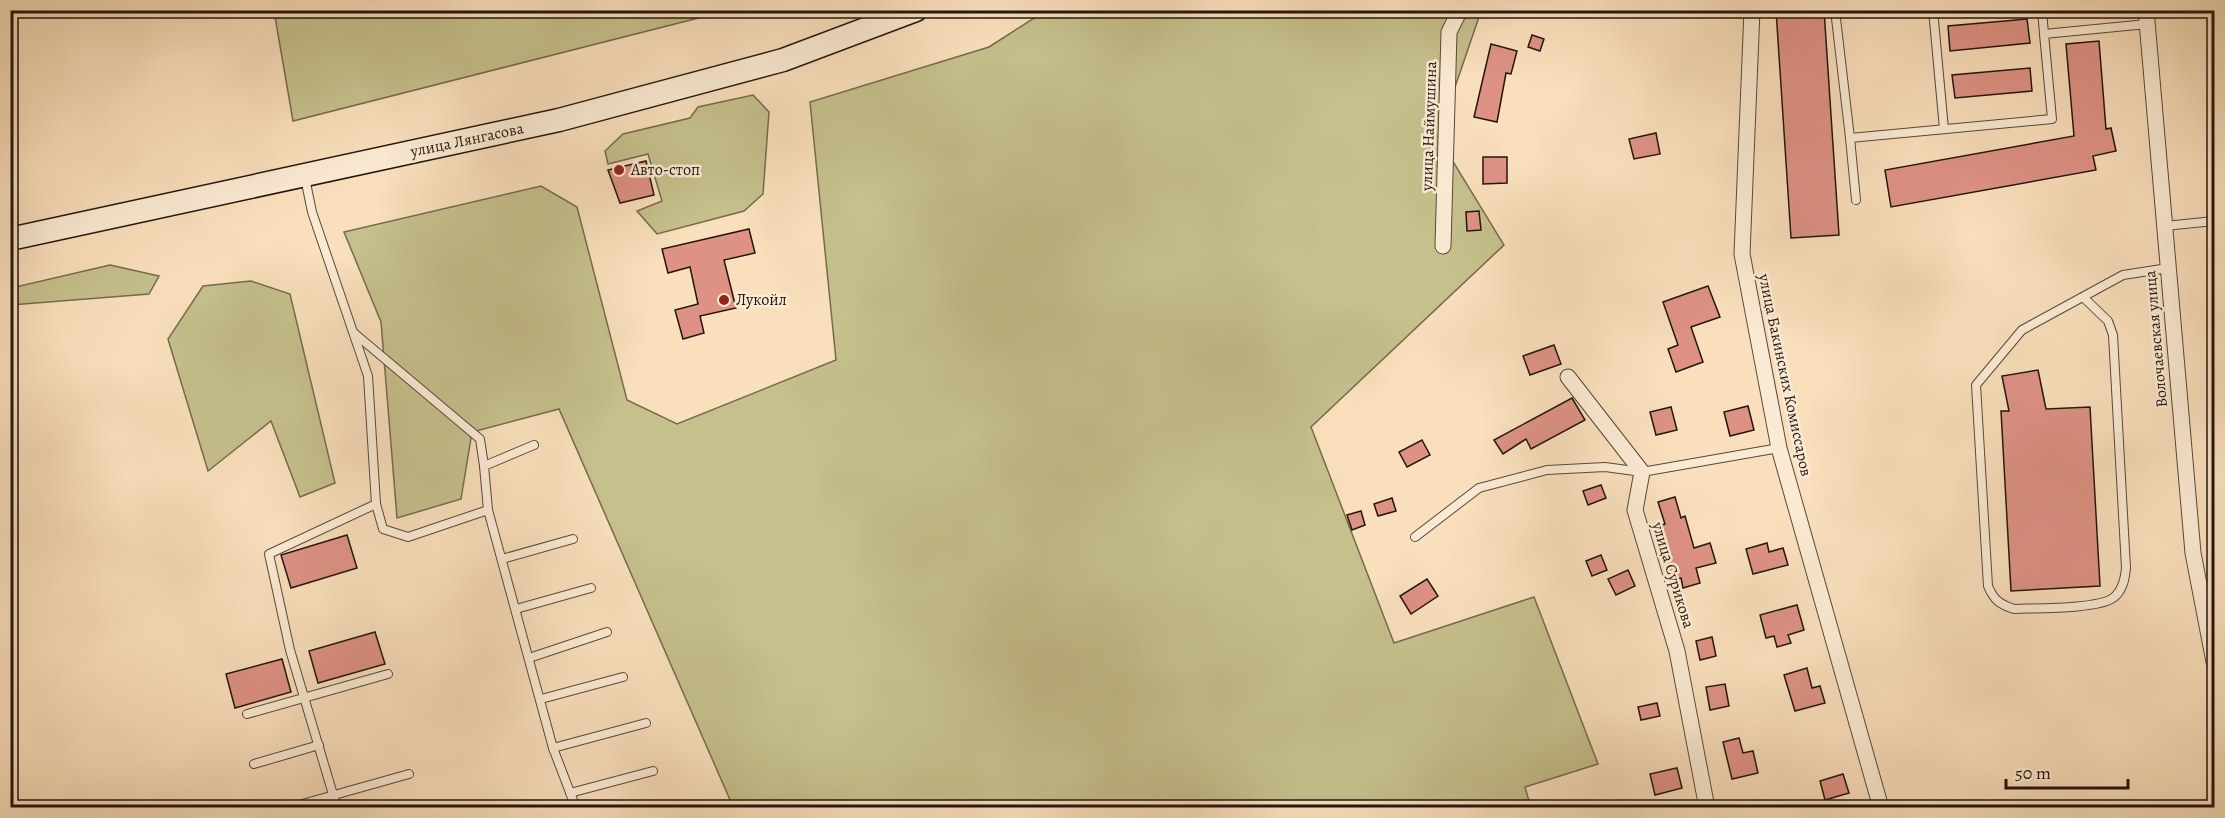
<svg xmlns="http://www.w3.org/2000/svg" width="2225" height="818" viewBox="0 0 2225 818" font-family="Alegreya,serif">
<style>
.green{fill:#c5c08c;stroke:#746b4e;stroke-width:1.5}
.building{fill:#de9285;stroke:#22160f;stroke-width:1.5}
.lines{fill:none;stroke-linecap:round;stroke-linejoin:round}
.lane-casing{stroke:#58483a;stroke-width:10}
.street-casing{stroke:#58483a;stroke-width:17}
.secondary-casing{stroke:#22160f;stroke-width:25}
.lane{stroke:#fbead3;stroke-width:8}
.street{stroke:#fbead3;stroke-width:15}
.secondary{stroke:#fbead3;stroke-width:22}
.poi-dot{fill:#8f2418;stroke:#fbead3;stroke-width:2}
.labels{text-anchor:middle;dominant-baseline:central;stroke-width:5;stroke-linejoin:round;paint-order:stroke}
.street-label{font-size:16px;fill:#22160f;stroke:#fbead3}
.poi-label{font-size:16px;fill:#22160f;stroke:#fbead3;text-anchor:start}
</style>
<rect width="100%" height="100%" fill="#f9dfbc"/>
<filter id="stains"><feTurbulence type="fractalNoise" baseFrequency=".00333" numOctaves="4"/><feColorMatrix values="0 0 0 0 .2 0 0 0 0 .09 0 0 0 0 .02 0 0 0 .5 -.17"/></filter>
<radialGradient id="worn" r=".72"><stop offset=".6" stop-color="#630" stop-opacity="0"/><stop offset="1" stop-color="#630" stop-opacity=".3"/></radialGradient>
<g class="green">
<polygon points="730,10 293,121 274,11 274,10"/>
<polygon points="1045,11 1481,11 1438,137 1504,245 1311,427 1394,643 1534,597 1598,764 1525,787 1531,808 759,808 731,802 559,409 472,432 461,499 397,518 381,322 344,232 541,186 577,207 627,400 677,424 836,360 810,102 989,47"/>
<polygon points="753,95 769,112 763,194 744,211 657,234 637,211 662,201 648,154 608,164 605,151 623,134 690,118 698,107"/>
<polygon points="110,265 159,276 149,294 11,305 11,288"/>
<polygon points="251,281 290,294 335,483 300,497 271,421 208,471 168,339 203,286"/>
</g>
<g class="building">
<polygon points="1776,10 1824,10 1839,235 1791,238"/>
<polygon points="2027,19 2030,43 1950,51 1948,26"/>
<polygon points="1532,35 1544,39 1540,51 1528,47"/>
<polygon points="2099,41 2106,129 2111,128 2116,151 2093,156 2096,170 1891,207 1885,170 2074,136 2066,44"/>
<polygon points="1491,44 1517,51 1511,74 1506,73 1497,122 1474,117"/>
<polygon points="2030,68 2032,91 1955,98 1952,75"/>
<polygon points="1656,133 1660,154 1634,159 1629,139"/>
<polygon points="1483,157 1507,157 1507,183 1483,184"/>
<polygon points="646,161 654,195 620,203 608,170"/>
<polygon points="1479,211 1481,230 1467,231 1466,212"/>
<polygon points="749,229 755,253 724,260 736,308 700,316 704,333 683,339 675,310 698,304 690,267 668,273 662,249"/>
<polygon points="1708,286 1720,317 1691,327 1703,362 1676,372 1668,349 1678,345 1663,302"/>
<polygon points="1554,345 1561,364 1530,375 1523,356"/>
<polygon points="2038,370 2046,409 2090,407 2100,586 2011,591 2001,411 2009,411 2002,376"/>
<polygon points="1572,398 1585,420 1531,449 1526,439 1503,454 1494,440"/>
<polygon points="1748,406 1754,430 1730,436 1724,412"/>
<polygon points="1671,407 1677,430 1656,435 1650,412"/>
<polygon points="1422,440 1430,455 1407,467 1399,452"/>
<polygon points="1601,485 1606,498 1588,505 1583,491"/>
<polygon points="1675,497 1681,518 1685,516 1694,548 1710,543 1716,563 1696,568 1700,583 1683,588 1681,578 1670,581 1662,552 1666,550 1659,526 1665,524 1658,502"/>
<polygon points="1392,498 1396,511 1378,516 1374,504"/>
<polygon points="1361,511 1365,525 1352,530 1347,515"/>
<polygon points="347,535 357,568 291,588 281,555"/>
<polygon points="1767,543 1769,552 1783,548 1788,565 1753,574 1746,549"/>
<polygon points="1601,555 1607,570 1592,576 1586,561"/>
<polygon points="1628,570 1635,586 1616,595 1608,579"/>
<polygon points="1427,579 1438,596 1411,614 1400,596"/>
<polygon points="1797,605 1804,630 1788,635 1791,643 1777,647 1774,636 1766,638 1760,615"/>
<polygon points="375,632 385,664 318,683 309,651"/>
<polygon points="1712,637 1716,656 1700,660 1696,641"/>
<polygon points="282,659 291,692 235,708 226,674"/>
<polygon points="1807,668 1812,688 1820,686 1825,703 1795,711 1784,675"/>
<polygon points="1725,684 1729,706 1710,710 1706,687"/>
<polygon points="1657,703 1660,716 1641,720 1638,707"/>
<polygon points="1739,738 1743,753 1753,751 1758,773 1732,779 1723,742"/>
<polygon points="1677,768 1682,788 1655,795 1650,774"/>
<polygon points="1843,774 1849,793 1825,800 1820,781"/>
</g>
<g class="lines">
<defs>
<g id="lane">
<polyline points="1835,10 1850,138"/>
<polyline points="1933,10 1944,129"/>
<polyline points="2042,10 2044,34"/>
<polyline points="305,178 312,212 368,376 376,504 269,554 290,650 337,808"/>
<polyline points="1856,200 1850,138 2052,119 2044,34 2147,24"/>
<polyline points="2165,226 2214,221"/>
<path d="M 2083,297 L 2108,321 L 2113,335 L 2126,568 C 2125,578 2123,591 2113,598 C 2098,609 2036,608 2014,609 C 1999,604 1994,600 1988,586 L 1976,385 L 2022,330 L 2123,275 L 2168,268"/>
<polyline points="354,333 480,439 484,466"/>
<polyline points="376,504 383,529 408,537 488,510 553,748 576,808"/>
<polyline points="488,510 484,466 534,445"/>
<polyline points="1415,537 1479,488 1547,470 1605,467 1642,472 1779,448"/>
<polyline points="502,559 573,539"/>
<polyline points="516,609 591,588"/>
<polyline points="529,658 607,632"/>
<polyline points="541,699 623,677"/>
<polyline points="247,714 388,674"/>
<polyline points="553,748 646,723"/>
<polyline points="254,764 319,745"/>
<polyline points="570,793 653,771"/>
<polyline points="288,808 409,774"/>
</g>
<g id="street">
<polyline points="1752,10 1742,254 1779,448 1881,808"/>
<polyline points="2146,10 2193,553 2214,662"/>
<polyline points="1443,246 1449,32 1460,10"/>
<polyline points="1568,377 1642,472 1635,510 1677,651 1707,808"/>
</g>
<polyline id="secondary" points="10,239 559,120 783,60 916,10"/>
</defs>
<use href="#lane" class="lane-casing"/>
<use href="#street" class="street-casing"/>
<use href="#secondary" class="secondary-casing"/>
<use href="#lane" class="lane"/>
<use href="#street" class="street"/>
<use href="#secondary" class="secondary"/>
</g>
<g class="poi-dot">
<circle cx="619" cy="170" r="6"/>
<circle cx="724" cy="300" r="6"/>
</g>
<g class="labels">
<g class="street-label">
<text transform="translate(1429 126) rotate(-88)">улица Наймушина</text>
<text transform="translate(467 140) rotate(-12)">улица Лянгасова</text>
<text transform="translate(2156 339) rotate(-95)">Волочаевская улица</text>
<text transform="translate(1785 375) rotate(78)">улица Бакинских Комиссаров</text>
<text transform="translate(1673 575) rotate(73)">улица Сурикова</text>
</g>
<g class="poi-label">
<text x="631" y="170">Авто-стоп</text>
<text x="736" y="300">Лукойл</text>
</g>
</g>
<rect width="2225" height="818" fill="none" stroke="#f9dfbc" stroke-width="36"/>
<rect x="12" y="12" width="2201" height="794" fill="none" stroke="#22160f" stroke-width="3"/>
<rect x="18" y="18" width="2189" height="782" fill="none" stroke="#22160f" stroke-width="1.5"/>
<path d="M2006 779v9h122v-9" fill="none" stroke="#22160f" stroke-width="3"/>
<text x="2015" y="779" font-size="18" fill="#22160f" stroke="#fbead3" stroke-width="4.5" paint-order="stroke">50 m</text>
<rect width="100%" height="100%" filter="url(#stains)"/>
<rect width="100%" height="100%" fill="url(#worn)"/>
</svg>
